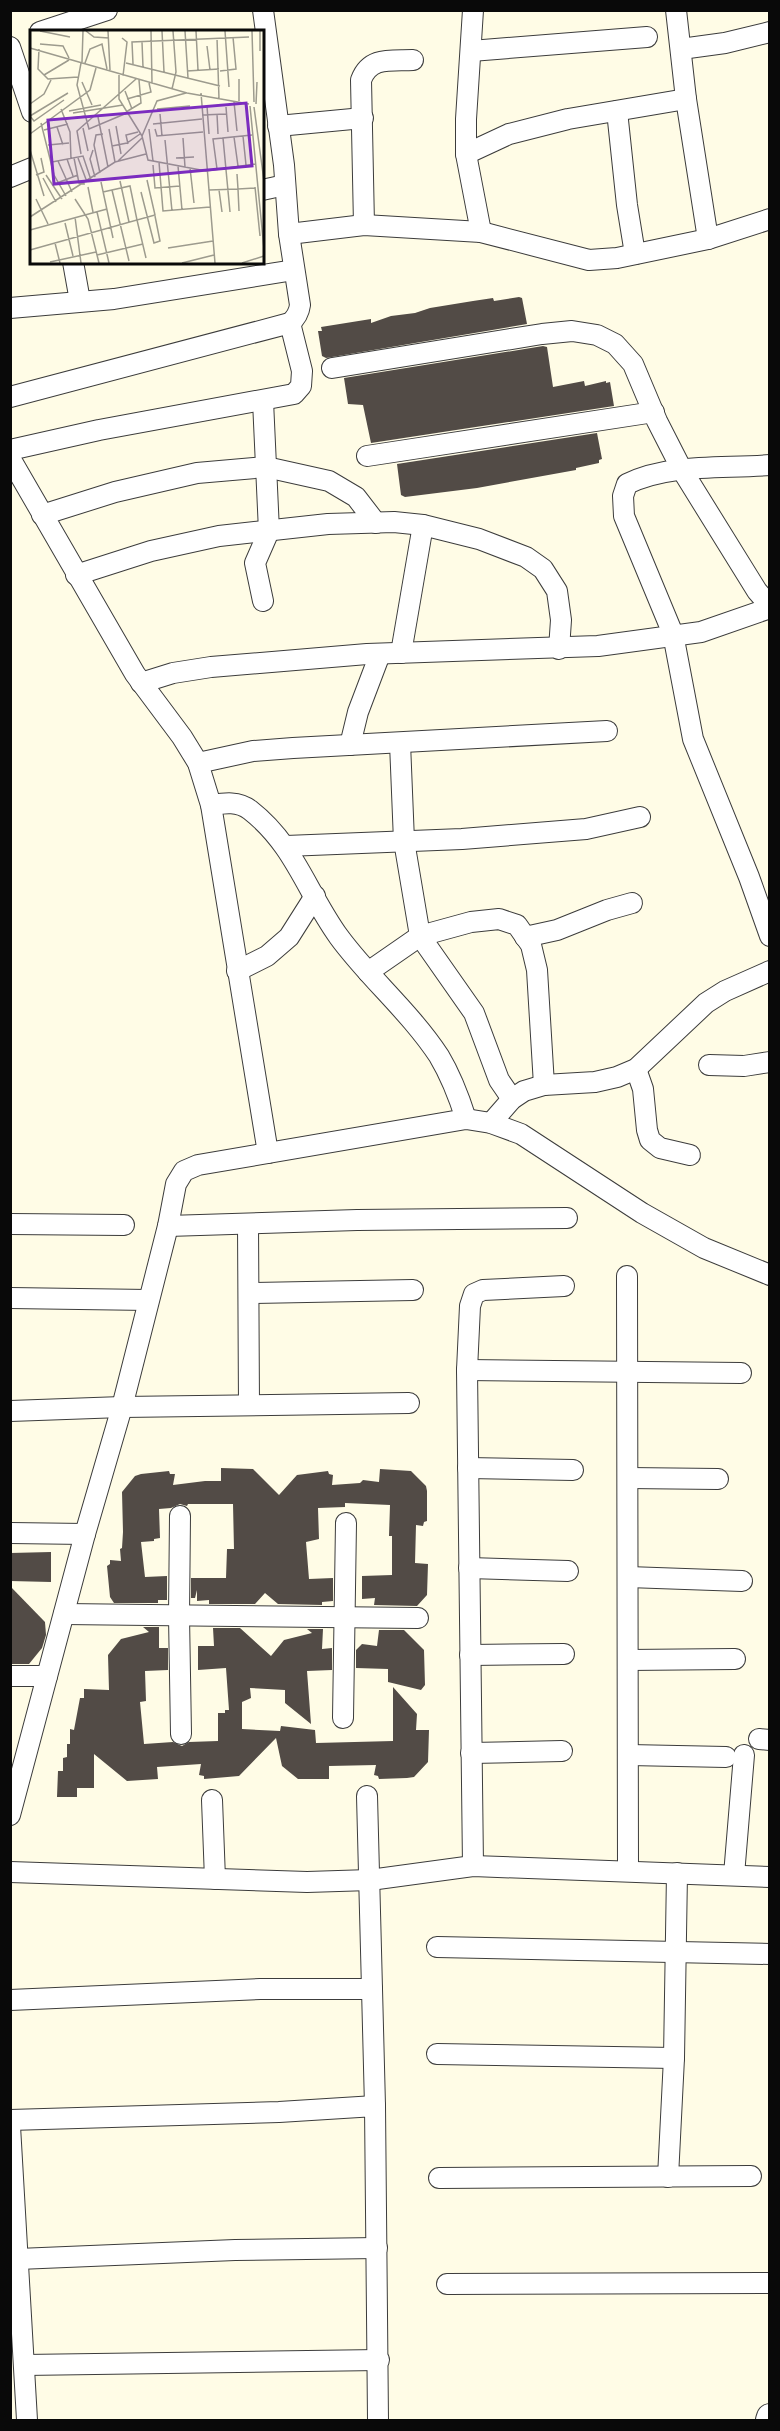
<svg xmlns="http://www.w3.org/2000/svg" width="780" height="2431" viewBox="0 0 780 2431" font-family="Georgia,serif">
<style>
.building{fill:#524b46}
.lines{fill:none;stroke-linecap:round;stroke-linejoin:round}
.minor-casing{stroke:#3c3c3c;stroke-width:22}
.tertiary-casing{stroke:#3c3c3c;stroke-width:28}
.minor{stroke:#fff;stroke-width:20}
.tertiary{stroke:#fff;stroke-width:26}
.inset-road{fill:none;stroke:#9d9b8e;stroke-width:1.5}
.view{fill:#7b2cbf;fill-opacity:0.15;stroke:#7b2cbf;stroke-width:3}
.inset-edge{fill:none;stroke:#090909;stroke-width:3}
</style>
<rect width="100%" height="100%" fill="#fffce6"/>
<g class="building">
<polygon points="519,297 522,298 527,324 326,358 322,356 318,331 322,331 321,327 371,319 371,323 391,316 415,313 430,308 473,301 493,298 494,301"/>
<polygon points="543,346 547,347 553,387 584,381 585,386 606,381 606,383 610,382 614,406 371,443 363,405 348,404 344,378"/>
<polygon points="597,433 602,459 599,460 599,463 576,468 576,470 477,488 405,497 401,495 397,464"/>
<polygon points="221,1468 253,1469 279,1495 297,1475 328,1471 329,1474 333,1475 332,1485 360,1483 363,1480 379,1482 380,1469 411,1471 426,1486 427,1491 427,1521 424,1522 423,1526 416,1525 415,1563 428,1564 427,1595 417,1606 374,1605 375,1598 362,1599 362,1576 392,1575 392,1536 389,1536 390,1505 345,1503 345,1507 318,1508 319,1539 306,1542 309,1579 333,1578 333,1601 322,1602 322,1605 278,1604 265,1593 255,1604 209,1604 209,1600 197,1601 197,1590 195,1598 191,1598 191,1578 226,1578 227,1549 234,1549 233,1504 188,1504 187,1506 180,1504 171,1508 159,1509 160,1538 154,1539 154,1541 141,1542 145,1577 167,1576 167,1600 158,1600 158,1603 114,1603 110,1597 107,1566 110,1564 110,1560 121,1561 120,1549 122,1548 123,1532 122,1492 135,1476 141,1474 169,1471 170,1474 175,1474 173,1485 205,1481 221,1481"/>
<polygon points="51,1552 51,1582 10,1581 10,1553"/>
<polygon points="10,1586 45,1622 46,1635 42,1648 29,1664 10,1664"/>
<polygon points="143,1627 159,1627 159,1648 168,1648 168,1670 145,1671 146,1701 140,1702 144,1744 173,1742 182,1746 189,1742 218,1741 218,1713 225,1713 225,1710 229,1710 226,1668 198,1670 198,1646 214,1646 213,1628 240,1628 271,1656 284,1640 312,1633 307,1629 323,1629 322,1649 332,1648 332,1670 307,1671 311,1724 285,1703 285,1690 250,1688 251,1698 242,1702 242,1729 280,1731 281,1726 315,1730 316,1743 393,1741 393,1687 417,1714 416,1730 429,1730 428,1762 414,1777 407,1778 379,1779 378,1776 374,1775 376,1765 329,1766 329,1779 298,1779 282,1766 276,1738 239,1776 204,1779 204,1776 199,1775 201,1764 157,1767 158,1779 127,1781 94,1754 94,1788 77,1788 77,1797 57,1797 58,1771 63,1771 63,1758 67,1757 67,1744 70,1744 70,1729 74,1730 80,1698 84,1698 84,1689 109,1690 108,1655 121,1639 149,1632"/>
<polygon points="379,1630 404,1630 424,1650 425,1685 421,1690 388,1682 388,1669 356,1668 356,1650 362,1644 377,1646"/>
</g>
<g class="lines">
<defs>
<g id="minor">
<polyline points="473,10 466,119 466,154 481,232"/>
<polyline points="676,10 686,99 708,239"/>
<polyline points="40,32 107,10"/>
<polyline points="10,47 32,112"/>
<polyline points="681,49 725,43 770,32"/>
<polyline points="471,51 647,37"/>
<polyline points="617,111 627,205 635,254"/>
<polyline points="278,126 363,118"/>
<polyline points="466,154 509,134 568,119 686,99"/>
<polyline points="10,177 32,168"/>
<polyline points="262,190 285,185"/>
<path d="M 364,225 L 361,80 C 370,56 391,61 413,60"/>
<polyline points="289,234 364,225 481,232 589,260 617,258 708,239 770,219"/>
<polyline points="73,262 80,301"/>
<polyline points="10,308 114,299 294,270"/>
<polyline points="332,368 542,334 572,331 597,335 615,344 633,364 657,421 682,470 757,591 770,606"/>
<path d="M 10,397 L 290,323 C 296,318 299,313 300,305 L 289,234 L 284,165 L 263,10"/>
<polyline points="10,450 99,430 294,394 301,386 302,371 290,323"/>
<polyline points="367,456 654,412"/>
<polyline points="10,458 135,674 182,737 198,763 211,805 268,1153"/>
<path d="M 770,465 C 723,469 670,463 627,484 L 623,496 L 624,516 L 673,634 L 693,739 L 749,877 L 770,936"/>
<polyline points="42,515 115,492 197,473 266,467 329,481 356,497 376,523"/>
<polyline points="76,575 151,551 219,536 328,524 394,522 423,525 479,539 526,557 543,569 557,591 561,620 559,649"/>
<polyline points="263,601 255,563 269,531 263,401"/>
<polyline points="401,653 423,525"/>
<polyline points="141,683 173,673 211,667 367,654 598,646 701,632 770,608"/>
<polyline points="400,743 404,841 420,936 474,1013 499,1080 512,1099"/>
<polyline points="350,745 358,712 380,654"/>
<polyline points="198,763 253,751 293,748 607,731"/>
<path d="M 211,805 C 225,803 238,801 250,810 C 295,845 307,893 339,937 C 369,978 410,1012 439,1056 C 451,1076 459,1097 466,1119"/>
<polyline points="286,846 462,839 586,829 640,817"/>
<polyline points="525,937 557,930 607,910 632,903"/>
<polyline points="237,971 267,956 289,937 315,896"/>
<polyline points="368,972 420,936 471,922 499,919 517,925 531,945 537,970 544,1085"/>
<polyline points="709,1065 744,1066 770,1062"/>
<polyline points="636,1069 643,1089 647,1130 650,1140 660,1148 690,1155"/>
<polyline points="491,1123 512,1099 524,1091 544,1085 595,1082 617,1077 636,1069 706,1003 725,991 770,971"/>
<polyline points="10,1224 124,1225"/>
<polyline points="248,1224 249,1405"/>
<polyline points="168,1226 357,1220 567,1218"/>
<polyline points="627,1276 628,1871"/>
<polyline points="249,1293 413,1290"/>
<polyline points="10,1298 148,1300"/>
<polyline points="467,1370 741,1373"/>
<polyline points="10,1411 122,1407 409,1403"/>
<polyline points="468,1468 573,1470"/>
<polyline points="628,1478 718,1479"/>
<polyline points="180,1516 179,1616 181,1734"/>
<polyline points="10,1533 85,1534"/>
<polyline points="469,1568 568,1571"/>
<polyline points="628,1577 742,1581"/>
<polyline points="64,1614 418,1618"/>
<polyline points="470,1655 564,1654"/>
<polyline points="628,1660 735,1659"/>
<polyline points="10,1676 47,1676"/>
<polyline points="343,1718 346,1523"/>
<polyline points="759,1739 770,1740"/>
<polyline points="471,1753 562,1751"/>
<polyline points="629,1755 726,1757"/>
<polyline points="367,1796 372,1989"/>
<polyline points="212,1800 215,1879"/>
<polyline points="10,1815 85,1534 122,1407 168,1226 176,1184 184,1171 198,1165 466,1119 491,1123 521,1134 642,1213 704,1248 770,1275"/>
<polyline points="473,1866 467,1370 470,1306 474,1294 483,1290 564,1286"/>
<polyline points="10,1872 307,1882 370,1880 473,1866 770,1877"/>
<polyline points="734,1875 744,1755"/>
<polyline points="437,1947 770,1954"/>
<polyline points="10,2000 260,1989 372,1989 375,2106"/>
<polyline points="437,2054 674,2058"/>
<polyline points="10,2120 279,2112 375,2106 378,2420"/>
<polyline points="10,2126 27,2420"/>
<polyline points="668,2177 674,2058 677,1873"/>
<polyline points="439,2178 751,2176"/>
<polyline points="18,2259 235,2250 377,2248"/>
<polyline points="447,2284 770,2283"/>
<polyline points="24,2365 379,2360"/>
</g>
<polyline id="tertiary" points="769,2420 770,2417"/>
</defs>
<use href="#minor" class="minor-casing"/>
<use href="#tertiary" class="tertiary-casing"/>
<use href="#minor" class="minor"/>
<use href="#tertiary" class="tertiary"/>
</g>
<g transform="translate(30 30)">
<rect width="234" height="234" fill="#fffce6"/>
<path class="inset-road" d="M 10,1 L 40,7M 56,1 L 64,7 L 79,8M 78,1 L 80,40M 121,1 L 122,53M 132,1 L 134,42M 155,1 L 158,48M 166,1 L 168,40M 195,1 L 199,57M 222,1 L 224,72M 230,1 L 230,21M 92,8 L 97,12 L 93,46M 187,8 L 189,69M 112,12 L 113,37M 10,14 L 33,16 L 39,28M 177,16 L 180,40M 0,18 L 157,63 L 219,74M 9,19 L 8,39 L 18,49 L 48,47M 52,32 L 53,1M 51,33 L 47,55 L 59,99 L 97,83M 55,33 L 60,19 L 72,14 L 77,39M 96,33 L 190,56M 103,34 L 102,12 L 219,7M 157,41 L 189,39M 190,41 L 206,39 L 203,7M 14,45 L 39,30M 89,45 L 89,69 L 112,106M 209,49 L 209,71M 52,52 L 62,75M 142,59 L 146,42 L 143,1M 95,61 L 102,79M 156,63 L 127,71 L 112,106 L 118,130 L 176,141 L 225,134M 171,63 L 185,233M 97,69 L 121,62 L 119,53M 204,72 L 207,101M 0,74 L 14,64 L 21,50M 226,74 L 227,52M 177,76 L 179,104M 220,76 L 234,219M 196,77 L 198,102M 224,77 L 234,151M 31,79 L 40,102 L 41,129M 127,79 L 160,76M 39,81 L 71,75M 96,82 L 111,73 L 109,50M 43,83 L 93,75M 130,84 L 132,106M 187,84 L 188,104M 172,85 L 196,84M 0,86 L 38,63M 0,86 L 4,91 L 34,70M 68,87 L 78,137M 36,89 L 56,86M 11,93 L 24,145 L 36,166M 123,94 L 172,89M 86,96 L 91,124M 27,97 L 33,115M 53,98 L 58,121M 79,99 L 85,132M 119,99 L 123,131M 125,99 L 127,106 L 173,102M 14,100 L 38,94M 0,104 L 60,60 L 66,38M 213,106 L 216,135M 204,107 L 208,136M 153,108 L 155,137M 135,110 L 142,181M 98,114 L 96,105 L 108,102M 18,115 L 39,113M 82,116 L 97,113 L 110,104M 0,120 L 14,166M 63,120 L 60,129 L 65,147M 51,124 L 47,101 L 106,49M 44,128 L 49,153 L 55,154M 48,128 L 57,152M 146,128 L 164,127M 37,129 L 43,146M 28,131 L 42,162M 88,131 L 112,108M 22,132 L 53,126 L 61,150M 129,132 L 133,181 L 180,177M 123,135 L 125,158 L 150,156M 148,136 L 152,180M 160,138 L 164,173M 187,139 L 183,109 L 193,108M 70,143 L 64,115 L 66,105 L 73,104M 207,144 L 208,159 L 225,158M 6,145 L 14,142 L 11,128M 16,145 L 32,169M 13,148 L 26,172M 90,151 L 99,192M 71,152 L 83,208M 27,153 L 48,145M 58,157 L 63,182M 225,157 L 230,206M 82,160 L 99,231M 179,160 L 208,159 L 209,181M 189,160 L 192,182M 111,162 L 124,213 L 130,211 L 125,186M 6,169 L 18,194M 45,169 L 58,189 L 69,233M 67,182 L 79,233M 200,182 L 193,108 L 222,105M 0,187 L 85,132 L 116,124M 45,187 L 51,233M 35,193 L 43,226M 0,200 L 77,179M 25,213 L 30,233M 138,218 L 183,211M 0,220 L 107,190 L 100,156 L 73,162M 67,225 L 113,214M 116,228 L 107,190 L 125,185 L 117,150M 20,232 L 66,222M 152,233 L 184,225M 212,233 L 234,226"/>
<path class="view" d="M 216,73 L 222,136 L 24,154 L 18,90 Z"/>
<rect width="234" height="234" class="inset-edge"/>
</g>
<rect width="780" height="2431" fill="none" stroke="#090909" stroke-width="24"/>
</svg>
